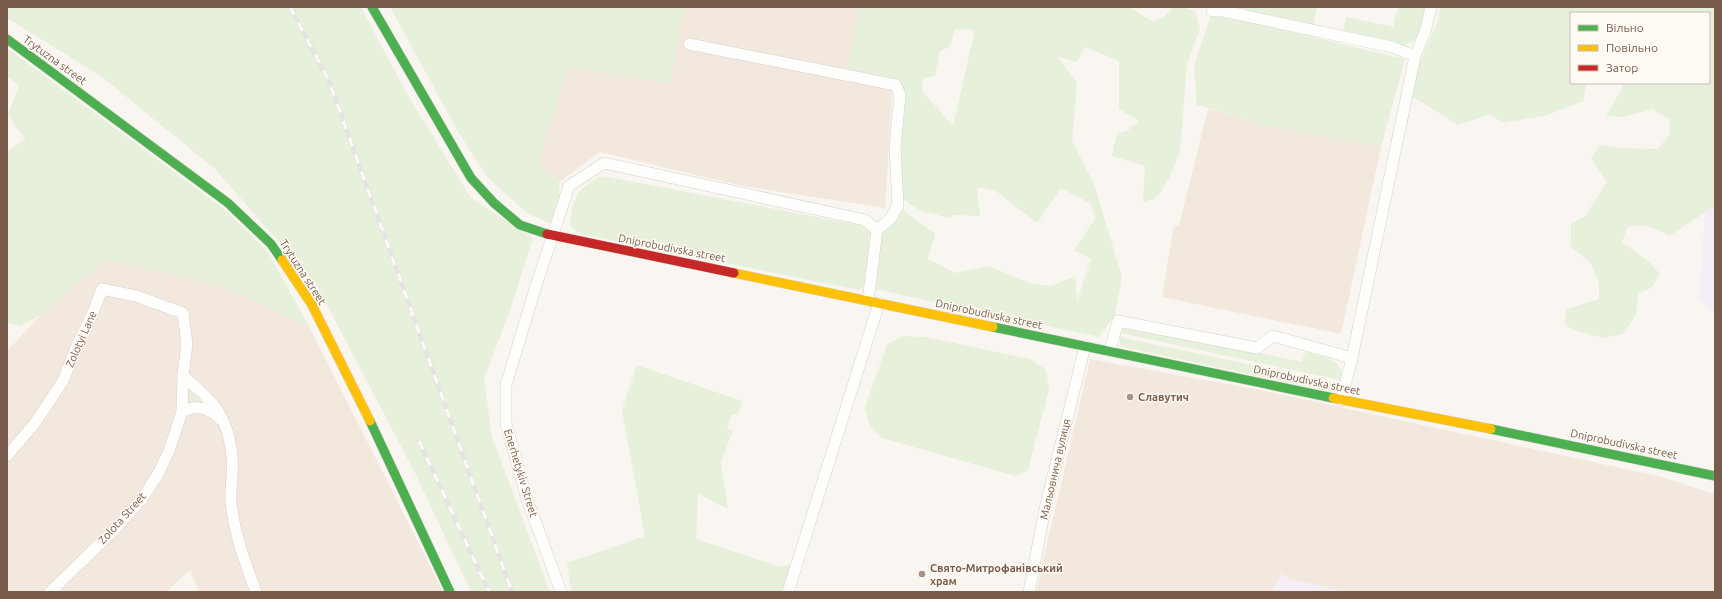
<svg xmlns="http://www.w3.org/2000/svg" width="1722" height="599" viewBox="0 0 1722 599" font-family="Ubuntu,sans-serif">
<style>
.residential{fill:#f2e8de}
.education{fill:#f6eef6}
.green{fill:#e7f0db;fill-rule:evenodd}
.lines{fill:none;stroke-linecap:round;stroke-linejoin:round}
.street-casing{stroke:#d7d1cb;stroke-width:12}
.fast-casing{stroke:#d9d2cb;stroke-width:10}
.slow-casing{stroke:#d9d2cb;stroke-width:10}
.jam-casing{stroke:#d9d2cb;stroke-width:10}
.street{stroke:#fefefd;stroke-width:11}
.fast{stroke:#4caf50;stroke-width:9}
.slow{stroke:#ffc107;stroke-width:9}
.jam{stroke:#c62828;stroke-width:9}
.rail-casing{stroke:#e6e3e7;stroke-width:4.5}
.rail{stroke:#fffaf3;stroke-width:3;stroke-dasharray:9;stroke-linecap:butt}
.poi-dot{fill:#a69286;stroke:#fffaf3;stroke-width:1.5}
.labels{text-anchor:middle;dominant-baseline:central;stroke-width:3;stroke-linejoin:round;paint-order:stroke}
.street-label{font-size:11px;fill:#7a5c4d;stroke:#fffaf3}
.poi-label{font-size:11px;font-weight:bold;fill:#7a5c4d;stroke:#fffaf3;text-anchor:start}
</style>
<rect width="100%" height="100%" fill="#f9f5f0"/>
<g class="residential">
<polygon points="684,7 859,7 847,74 893,83 885,208 743,186 600,152 559,182 538,163 568,67 670,83"/>
<polygon points="1208,109 1268,126 1381,147 1341,334 1162,297 1174,225 1179,226"/>
<polygon points="105,259 225,287 309,326 443,592 199,592 190,570 166,592 7,592 7,351 41,315"/>
<polygon points="1090,359 1270,392 1658,476 1715,494 1715,592 1036,592"/>
</g>
<g class="education">
<polygon points="1715,181 1715,313 1699,300 1706,197"/>
<polygon points="1282,573 1289,579 1348,592 1271,592"/>
</g>
<g class="green">
<polygon points="7,7 361,7 407,94 471,198 533,238 510,310 484,379 492,437 550,592 471,592 415,473 316,284 215,169 102,77 7,18"/>
<polygon points="390,7 684,7 670,83 568,67 538,163 559,182 560,197 551,224 527,213 487,177 457,130"/>
<path d="M 859,7 L 1130,7 L 1153,22 L 1165,16 L 1174,7 L 1182,7 L 1195,11 L 1200,29 L 1187,64 L 1180,151 L 1169,178 L 1161,192 L 1154,199 L 1143,202 L 1145,166 L 1112,156 L 1117,133 L 1127,131 L 1139,121 L 1119,109 L 1119,61 L 1085,47 L 1077,62 L 1057,56 L 1077,83 L 1072,141 L 1094,184 L 1122,277 L 1115,315 L 1099,337 L 870,288 L 877,230 L 898,206 L 935,234 L 928,259 L 955,273 L 989,266 L 1030,283 L 1051,286 L 1075,276 L 1077,301 L 1091,259 L 1074,250 L 1095,219 L 1091,204 L 1061,188 L 1037,223 L 996,191 L 977,187 L 980,216 L 954,215 L 950,218 L 921,211 L 898,196 L 896,85 L 847,74 ZM 955,29 L 975,30 L 953,126 L 922,91 L 923,78 L 935,76 L 940,51 L 950,47 Z"/>
<polygon points="1231,7 1317,7 1313,27"/>
<path d="M 1398,7 L 1428,7 C 1424,24 1422,43 1401,45 L 1343,34 L 1346,17 L 1393,27 Z"/>
<path d="M 1440,7 L 1715,7 L 1715,209 L 1713,207 L 1669,236 C 1657,228 1641,221 1627,228 L 1622,242 L 1649,262 L 1660,274 L 1651,288 L 1638,294 L 1636,315 L 1624,333 L 1604,338 L 1573,330 L 1564,323 L 1567,309 L 1599,299 L 1599,284 L 1591,263 L 1571,247 L 1571,224 L 1585,216 L 1607,182 L 1591,158 L 1601,145 L 1620,148 L 1657,149 L 1670,135 L 1669,119 L 1653,109 L 1622,117 L 1606,116 L 1625,83 L 1709,83 L 1709,13 L 1571,13 L 1571,83 L 1587,83 L 1583,101 L 1548,115 L 1503,123 L 1490,114 L 1458,125 L 1413,97 L 1418,66 L 1439,19 Z"/>
<polygon points="1211,15 1220,15 1405,59 1381,147 1268,126 1197,105 1194,66"/>
<polygon points="7,48 224,209 268,252 309,326 225,287 105,259 41,315 20,326 7,323 7,152 25,139 8,115 19,85 7,76"/>
<path d="M 603,176 L 864,226 L 873,234 L 867,286 L 859,290 L 581,234 C 579,232 575,231 573,229 C 569,225 570,219 571,214 C 574,194 585,182 603,176 Z"/>
<path d="M 1131,326 L 1302,362 L 1305,352 C 1319,356 1338,357 1342,373 L 1340,380 L 1121,333 L 1123,328 Z"/>
<polygon points="904,336 925,337 1030,359 1046,370 1049,389 1028,470 1015,476 882,438 870,426 865,408 887,344"/>
<polygon points="1120,337 1340,384 1338,387 1328,391 1123,347 1120,344"/>
<polygon points="637,365 742,401 738,415 732,414 727,429 733,430 721,462 728,509 698,494 696,539 781,567 791,564 782,592 572,592 567,563 645,536 622,410"/>
<polygon points="187,385 213,409 193,402"/>
</g>
<g class="lines">
<defs>
<g id="street">
<polyline points="1212,11 1223,11 1392,47 1415,56"/>
<polyline points="689,44 896,85 900,95 895,147 898,206 890,219 877,230 868,301"/>
<polyline points="1110,351 1118,321 1257,348 1273,336 1352,358"/>
<path d="M 183,376 C 213,401 228,415 232,456 C 234,471 230,486 231,502 C 234,533 245,562 256,592"/>
<polyline points="1341,400 1352,358 1415,56 1425,32 1431,7"/>
<path d="M 182,412 C 197,404 209,408 220,419"/>
<polyline points="7,456 35,423 63,381 75,350 93,313 102,289 136,296 183,313 187,344 183,376 182,412 169,451 158,474 142,499 114,530 50,592"/>
<polyline points="561,592 526,496 506,423 506,385 535,289 569,186 604,163 865,220 877,230"/>
<polyline points="788,592 879,303"/>
<polyline points="1029,592 1045,509 1085,346"/>
</g>
<g id="fast">
<polyline points="372,7 471,178 494,203 520,225 547,234"/>
<polyline points="7,39 228,203 271,244 282,260"/>
<polyline points="993,327 1333,398"/>
<polyline points="370,421 450,592"/>
<polyline points="1491,429 1715,476"/>
</g>
<g id="slow">
<polyline points="282,260 312,305 370,421"/>
<polyline points="734,273 993,327"/>
<polyline points="1333,398 1491,429"/>
</g>
<polyline id="jam" points="547,234 734,273"/>
</defs>
<use href="#street" class="street-casing"/>
<use href="#fast" class="fast-casing"/>
<use href="#slow" class="slow-casing"/>
<use href="#jam" class="jam-casing"/>
<use href="#street" class="street"/>
<use href="#fast" class="fast"/>
<use href="#slow" class="slow"/>
<use href="#jam" class="jam"/>
<defs>
<g id="rail">
<polyline points="290,7 329,81 512,592"/>
<polyline points="419,441 489,592"/>
</g>
</defs>
<use href="#rail" class="rail-casing"/>
<use href="#rail" class="rail"/>
</g>
<g class="poi-dot">
<circle cx="1130" cy="397" r="4"/>
<circle cx="922" cy="574" r="4"/>
</g>
<g class="labels">
<g class="street-label">
<text transform="translate(55 60) rotate(36)">Trytuzna street</text>
<text transform="translate(672 248) rotate(11)">Dniprobudivska street</text>
<text transform="translate(303 272) rotate(57)">Trytuzna street</text>
<text transform="translate(989 314) rotate(12)">Dniprobudivska street</text>
<text transform="translate(81 339) rotate(-66)">Zolotyi Lane</text>
<text transform="translate(1307 380) rotate(12)">Dniprobudivska street</text>
<text transform="translate(1624 444) rotate(12)">Dniprobudivska street</text>
<text transform="translate(1055 469) rotate(-77)">Мальовнича вулиця</text>
<text transform="translate(521 473) rotate(73)">Enerhetykiv Street</text>
<text transform="translate(122 518) rotate(-48)">Zolota Street</text>
</g>
<g class="poi-label">
<text x="1138" y="397">Славутич</text>
<text x="930" y="568">Свято-Митрофанівський<tspan x="930" dy="13">храм</tspan></text>
</g>
</g>
<rect width="1722" height="599" fill="none" stroke="#7a5c4d" stroke-width="16"/>
<rect x="1570" y="12" width="140" height="72" fill="#fffaf3" stroke="#cabbb1"/>
<rect x="1578" y="25" width="20" height="6" fill="#4caf50" stroke="#cabbb1"/>
<text x="1606" y="32" font-size="12" fill="#7a5c4d">Вільно</text>
<rect x="1578" y="45" width="20" height="6" fill="#ffc107" stroke="#cabbb1"/>
<text x="1606" y="52" font-size="12" fill="#7a5c4d">Повільно</text>
<rect x="1578" y="65" width="20" height="6" fill="#c62828" stroke="#cabbb1"/>
<text x="1606" y="72" font-size="12" fill="#7a5c4d">Затор</text>
</svg>
